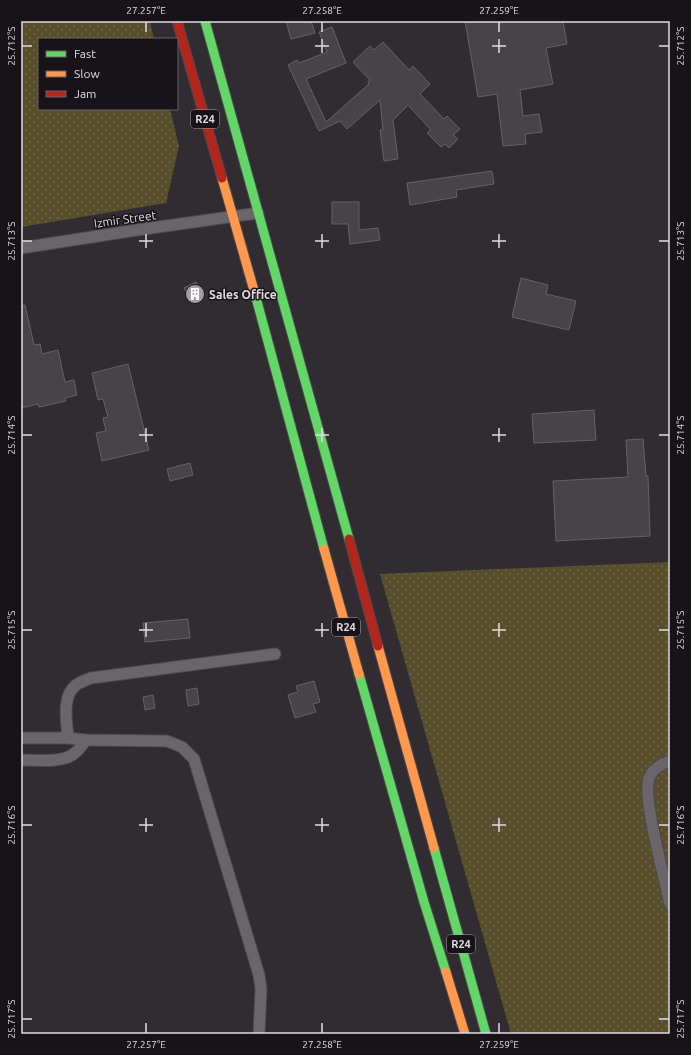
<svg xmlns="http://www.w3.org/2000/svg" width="691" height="1055" viewBox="0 0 691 1055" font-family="Ubuntu,sans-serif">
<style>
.green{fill:url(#green-dots)}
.building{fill:#474348;stroke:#656166}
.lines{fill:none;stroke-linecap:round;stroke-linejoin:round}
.street-casing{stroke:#4d484d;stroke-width:13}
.fast-casing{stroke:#4d484d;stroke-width:11}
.slow-casing{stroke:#4d484d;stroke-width:11}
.jam-casing{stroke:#4d484d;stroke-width:11}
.street{stroke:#69656a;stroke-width:11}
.fast{stroke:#63d668;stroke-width:9}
.slow{stroke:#ff974d;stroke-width:9}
.jam{stroke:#b3261e;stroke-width:9}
.ticks{fill:none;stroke:#e1dbe2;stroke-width:1.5}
.labels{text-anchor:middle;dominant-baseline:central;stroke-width:3;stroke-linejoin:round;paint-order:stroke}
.shield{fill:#171318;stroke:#a49fa5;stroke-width:1}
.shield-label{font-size:11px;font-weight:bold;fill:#e1dbe2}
.street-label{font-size:12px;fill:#e1dbe2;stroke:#171318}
.poi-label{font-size:12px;font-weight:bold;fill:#e1dbe2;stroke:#171318;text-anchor:start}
.neatline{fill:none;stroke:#e1dbe2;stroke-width:1.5}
.ticks-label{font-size:10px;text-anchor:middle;fill:#e1dbe2}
</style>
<defs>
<pattern id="green-dots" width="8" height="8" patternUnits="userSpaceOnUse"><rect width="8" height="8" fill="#584e2c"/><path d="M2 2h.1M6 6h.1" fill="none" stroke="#70674a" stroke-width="1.8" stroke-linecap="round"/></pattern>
</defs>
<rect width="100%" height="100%" fill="#312c31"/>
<g class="green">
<polygon points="21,21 150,21 154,39 39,39 39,109 170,109 179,146 166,203 21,227"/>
<polygon points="670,562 670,1034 511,1034 380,574"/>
</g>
<g class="building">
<polygon points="286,21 311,21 315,33 291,39"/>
<polygon points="465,21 563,21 567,44 546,48 553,84 520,90 523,116 539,114 542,132 525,134 526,144 503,146 497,94 478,97"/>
<polygon points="332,27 346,63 306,79 326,122 369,84 368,82 370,80 353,62 370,46 374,50 383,42 409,70 413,66 430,84 420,94 444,119 447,116 460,129 453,135 458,139 449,148 445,144 441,147 427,133 431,130 408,105 393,120 398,159 384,161 380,130 383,130 380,100 347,129 340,121 319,131 288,65 297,60 299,63 327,52 319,32"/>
<polygon points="492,171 494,184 456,190 457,197 410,205 407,183"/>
<polygon points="332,202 359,202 359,230 378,228 380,240 350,244 348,224 332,224"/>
<polygon points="521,278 548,285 546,294 576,301 569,330 512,317"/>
<polygon points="196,282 204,297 192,303 184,288"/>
<polygon points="25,305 34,345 40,344 42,354 58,350 65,382 74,380 77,395 65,398 66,401 39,407 38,404 21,408 21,306"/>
<polygon points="128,364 149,450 102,461 96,433 106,431 103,418 108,417 103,399 98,400 92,373"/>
<polygon points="594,410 596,440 534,443 532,414"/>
<polygon points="643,439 646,476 648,476 650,536 556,541 553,481 628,477 626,440"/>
<polygon points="190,463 193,475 170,481 167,469"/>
<polygon points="188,619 190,638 145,642 143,623"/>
<polygon points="314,681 320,702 313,704 316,712 295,718 288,695 298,692 296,686"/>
<polygon points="197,688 199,704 188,706 186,690"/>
<polygon points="153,695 155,708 145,710 143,697"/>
</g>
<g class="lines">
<defs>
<g id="street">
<polyline points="21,248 137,230 258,213"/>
<polyline points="21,738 68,738 86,740 167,741 182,747 194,759 259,975 261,989 259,1034"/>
<path d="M 68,738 C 67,722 61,697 76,685 C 80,682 86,680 91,678 L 275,654"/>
<path d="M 21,760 C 36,760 64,764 76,752 C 80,749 83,744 86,740"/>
<path d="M 670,761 C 662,763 652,770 649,778 C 642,797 665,880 670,904"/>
</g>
<g id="fast">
<polyline points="205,21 349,539"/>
<polyline points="255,294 324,549"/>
<polyline points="359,674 424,902 446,972"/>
<polyline points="434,848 486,1034"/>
</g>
<g id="slow">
<polyline points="222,178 255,294"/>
<polyline points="324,549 359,674"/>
<polyline points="378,646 434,848"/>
<polyline points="446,972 465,1034"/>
</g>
<g id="jam">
<polyline points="177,21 222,178"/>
<polyline points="349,539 378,646"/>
</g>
</defs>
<use href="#street" class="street-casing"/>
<use href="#fast" class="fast-casing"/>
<use href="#slow" class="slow-casing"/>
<use href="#jam" class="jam-casing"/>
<use href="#street" class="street"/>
<use href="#fast" class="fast"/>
<use href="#slow" class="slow"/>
<use href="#jam" class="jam"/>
</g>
<path class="ticks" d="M 146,22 L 146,32M 322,22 L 322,32M 499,22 L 499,32M 322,39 L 322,53M 499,39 L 499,53M 22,46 L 32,46M 315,46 L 329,46M 492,46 L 506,46M 659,46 L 669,46M 146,234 L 146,248M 322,234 L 322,248M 499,234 L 499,248M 22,241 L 32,241M 139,241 L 153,241M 315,241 L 329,241M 492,241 L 506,241M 659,241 L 669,241M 146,428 L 146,442M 322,428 L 322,442M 499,428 L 499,442M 22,435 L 32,435M 139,435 L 153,435M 315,435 L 329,435M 492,435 L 506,435M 659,435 L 669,435M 146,623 L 146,637M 322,623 L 322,637M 499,623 L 499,637M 22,630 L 32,630M 139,630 L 153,630M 315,630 L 329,630M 492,630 L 506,630M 659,630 L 669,630M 146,818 L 146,832M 322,818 L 322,832M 499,818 L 499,832M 22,825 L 32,825M 139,825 L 153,825M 315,825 L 329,825M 492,825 L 506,825M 659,825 L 669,825M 22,1019 L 32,1019M 659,1019 L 669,1019M 146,1023 L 146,1033M 322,1023 L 322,1033M 499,1023 L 499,1033"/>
<defs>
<symbol id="building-disc" viewBox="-11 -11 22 22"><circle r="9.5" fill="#a39ea4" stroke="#171318"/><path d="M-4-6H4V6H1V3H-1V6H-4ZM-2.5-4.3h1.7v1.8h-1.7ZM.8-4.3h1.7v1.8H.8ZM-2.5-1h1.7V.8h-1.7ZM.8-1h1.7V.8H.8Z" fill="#fff"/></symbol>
</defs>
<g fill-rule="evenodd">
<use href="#building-disc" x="184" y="283" width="22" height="22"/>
</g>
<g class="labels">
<g class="shield">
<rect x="191" y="110" width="28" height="18" rx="3"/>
<rect x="332" y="618" width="28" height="18" rx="3"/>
<rect x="447" y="935" width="28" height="18" rx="3"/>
</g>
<g class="shield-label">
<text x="205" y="119">R24</text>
<text x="346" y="627">R24</text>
<text x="461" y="944">R24</text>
</g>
<g class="street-label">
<text transform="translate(125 219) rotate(-8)">Izmir Street</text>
</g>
<g class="poi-label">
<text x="209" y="294">Sales Office</text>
</g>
</g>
<rect width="691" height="1055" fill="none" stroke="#171318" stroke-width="44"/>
<rect x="38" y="38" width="140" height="72" fill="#171318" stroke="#686369"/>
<rect x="46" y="51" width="20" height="6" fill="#63d668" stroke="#686369"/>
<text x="74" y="58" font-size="12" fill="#e1dbe2">Fast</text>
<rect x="46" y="71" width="20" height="6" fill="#ff974d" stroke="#686369"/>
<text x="74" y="78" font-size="12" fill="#e1dbe2">Slow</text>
<rect x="46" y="91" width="20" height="6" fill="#b3261e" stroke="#686369"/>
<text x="74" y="98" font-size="12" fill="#e1dbe2">Jam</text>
<rect x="22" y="22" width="647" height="1011" class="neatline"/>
<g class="ticks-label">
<text x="146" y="14">27.257°E</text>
<text x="322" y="14">27.258°E</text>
<text x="499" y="14">27.259°E</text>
<text transform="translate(11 46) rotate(-90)" y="4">25.712°S</text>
<text transform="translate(680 46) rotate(-90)" y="4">25.712°S</text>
<text transform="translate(11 241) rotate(-90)" y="4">25.713°S</text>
<text transform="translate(680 241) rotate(-90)" y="4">25.713°S</text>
<text transform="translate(11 435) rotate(-90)" y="4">25.714°S</text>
<text transform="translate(680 435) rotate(-90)" y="4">25.714°S</text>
<text transform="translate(11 630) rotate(-90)" y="4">25.715°S</text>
<text transform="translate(680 630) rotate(-90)" y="4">25.715°S</text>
<text transform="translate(11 825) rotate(-90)" y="4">25.716°S</text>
<text transform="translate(680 825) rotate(-90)" y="4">25.716°S</text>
<text transform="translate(11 1019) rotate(-90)" y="4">25.717°S</text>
<text transform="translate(680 1019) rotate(-90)" y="4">25.717°S</text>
<text x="146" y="1048">27.257°E</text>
<text x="322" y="1048">27.258°E</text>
<text x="499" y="1048">27.259°E</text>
</g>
</svg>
